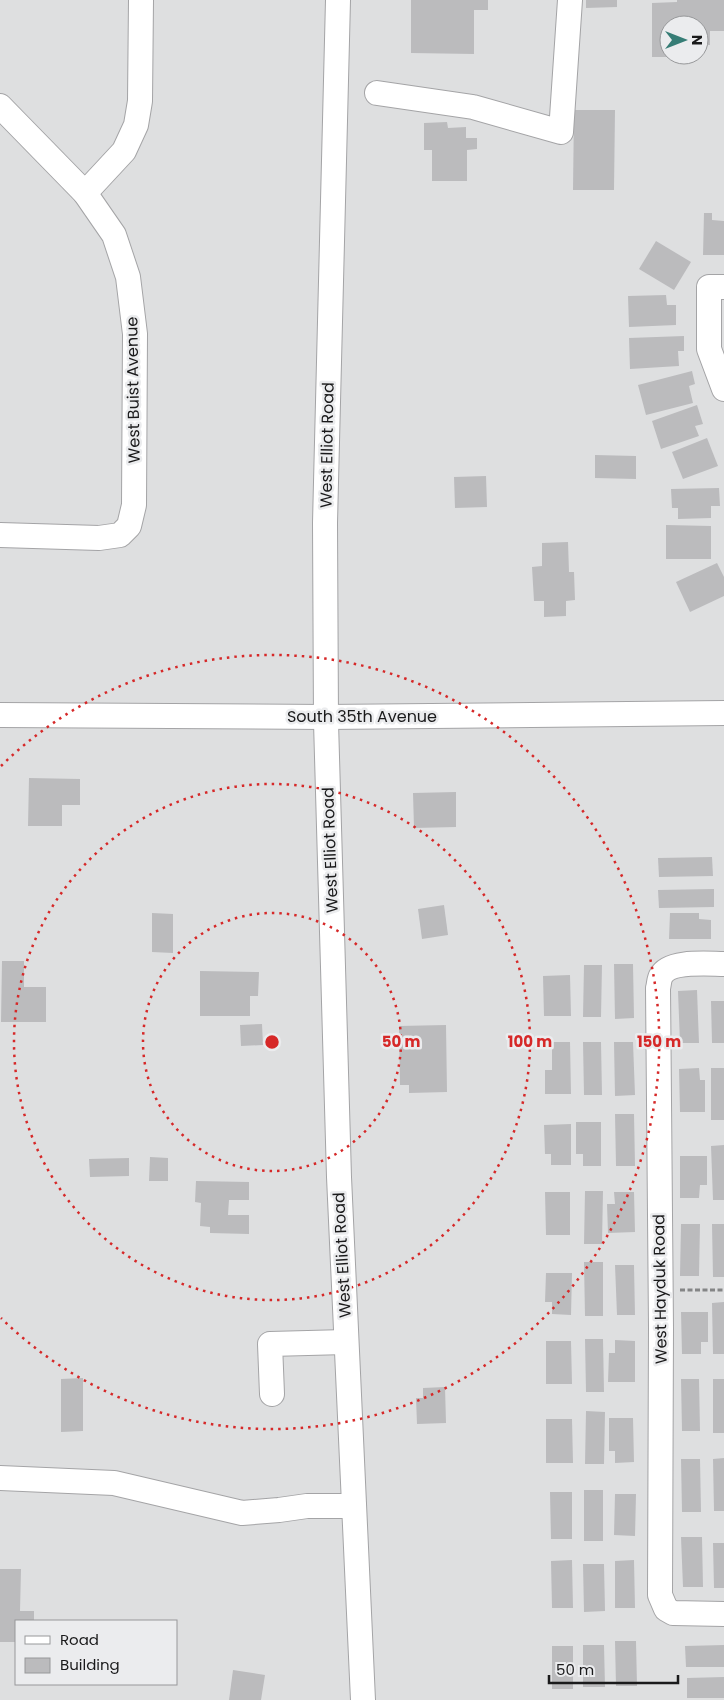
<svg xmlns="http://www.w3.org/2000/svg" width="724" height="1700" viewBox="0 0 724 1700" font-family="Poppins,sans-serif">
<style>
.building{fill:#bbbbbd}
.lines{fill:none;stroke-linecap:round;stroke-linejoin:round}
.minor-casing{stroke:#a4a4a6;stroke-width:26}
.path{stroke:#848586;stroke-width:3;stroke-dasharray:5 2.5;stroke-linecap:butt}
.minor{stroke:#fff;stroke-width:24}
.ring{fill:none;stroke:#d62828;stroke-width:2.5;stroke-dasharray:2.5 5}
.labels{text-anchor:middle;dominant-baseline:central;stroke-width:5;stroke-linejoin:round;paint-order:stroke}
.street-label{font-size:16px;fill:#1a1a1b;stroke:#ebecee}
.centre{fill:#d62828;stroke:#ebecee;stroke-width:2.5}
.ring-label{font-size:15px;text-anchor:middle;font-weight:bold;fill:#d62828;stroke:#ebecee;stroke-width:5;stroke-linejoin:round;paint-order:stroke}
</style>
<rect width="100%" height="100%" fill="#dedfe0"/>
<g class="building">
<polygon points="411,0 488,0 488,10 474,10 474,54 411,53"/>
<polygon points="586,0 617,0 617,7 586,8"/>
<polygon points="677,0 724,0 724,31 710,31 710,45 699,45 699,25 669,25 669,57 652,57 652,3 677,2"/>
<polygon points="574,110 615,110 614,190 573,190"/>
<polygon points="447,122 448,128 466,127 466,138 477,138 477,149 467,150 467,181 432,181 432,150 424,150 424,123"/>
<polygon points="704,213 712,213 712,220 724,221 724,255 703,255"/>
<polygon points="656,241 691,262 674,290 639,269"/>
<polygon points="666,295 667,305 676,305 676,325 629,327 628,296"/>
<polygon points="684,336 684,351 678,351 679,366 630,369 629,338"/>
<polygon points="692,371 695,384 689,386 693,403 646,415 638,385"/>
<polygon points="697,405 703,424 695,426 699,436 661,449 652,421"/>
<polygon points="707,438 718,466 683,479 672,452"/>
<polygon points="595,455 636,456 636,479 595,478"/>
<polygon points="486,476 487,507 455,508 454,477"/>
<polygon points="719,488 720,506 711,506 711,518 678,519 678,508 672,508 671,489"/>
<polygon points="666,525 711,526 711,559 666,559"/>
<polygon points="568,542 569,572 574,572 575,600 566,601 566,616 544,617 544,601 534,601 532,567 542,566 542,543"/>
<polygon points="717,563 724,577 724,596 690,612 676,582"/>
<polygon points="29,778 80,779 80,805 62,805 62,826 28,826"/>
<polygon points="456,792 456,827 414,828 413,793"/>
<polygon points="712,857 713,876 659,877 658,858"/>
<polygon points="714,889 714,907 659,908 658,890"/>
<polygon points="444,905 448,935 422,939 418,909"/>
<polygon points="152,913 173,914 173,953 152,952"/>
<polygon points="670,913 699,913 699,919 711,920 711,939 669,939"/>
<polygon points="2,961 24,961 24,987 46,987 46,1022 1,1022"/>
<polygon points="614,964 633,964 634,1018 615,1019"/>
<polygon points="584,965 602,965 601,1017 583,1017"/>
<polygon points="200,971 259,972 258,996 250,996 250,1016 200,1016"/>
<polygon points="570,975 571,1016 544,1016 543,976"/>
<polygon points="697,990 699,1043 680,1043 678,991"/>
<polygon points="711,1001 724,1001 724,1043 712,1043"/>
<polygon points="262,1024 263,1045 241,1046 240,1025"/>
<polygon points="446,1025 447,1092 409,1093 409,1085 400,1085 399,1026"/>
<polygon points="552,1042 570,1042 571,1094 545,1094 545,1070 552,1070"/>
<polygon points="583,1042 601,1042 602,1095 584,1095"/>
<polygon points="614,1042 633,1042 635,1095 615,1096"/>
<polygon points="699,1068 700,1080 705,1080 705,1112 680,1112 679,1069"/>
<rect x="711" y="1068" width="13" height="52"/>
<polygon points="615,1114 634,1114 635,1166 616,1166"/>
<polygon points="576,1122 601,1122 601,1166 583,1166 583,1154 576,1154"/>
<polygon points="571,1124 571,1165 551,1165 551,1154 545,1154 544,1125"/>
<polygon points="724,1145 724,1200 713,1200 711,1146"/>
<polygon points="680,1156 707,1156 707,1185 700,1185 699,1198 680,1198"/>
<polygon points="150,1157 168,1158 168,1181 149,1181"/>
<polygon points="129,1158 129,1176 90,1177 89,1159"/>
<polygon points="196,1181 249,1182 249,1200 229,1200 228,1215 249,1215 249,1234 210,1233 210,1227 200,1226 201,1203 195,1202"/>
<polygon points="585,1191 603,1191 602,1244 584,1244"/>
<polygon points="545,1192 570,1192 570,1235 546,1235"/>
<polygon points="614,1192 634,1192 635,1232 608,1233 607,1204 615,1204"/>
<polygon points="681,1224 700,1224 699,1276 680,1276"/>
<polygon points="712,1224 724,1224 724,1277 713,1277"/>
<polygon points="584,1262 603,1262 603,1316 585,1316"/>
<polygon points="615,1265 634,1265 635,1315 617,1315"/>
<polygon points="546,1273 572,1273 571,1315 552,1314 552,1302 545,1302"/>
<polygon points="724,1302 724,1354 713,1354 712,1303"/>
<polygon points="681,1312 708,1312 708,1342 701,1342 701,1354 682,1354"/>
<polygon points="585,1339 603,1339 604,1392 586,1392"/>
<polygon points="615,1340 635,1341 635,1382 608,1382 609,1353 615,1353"/>
<polygon points="546,1341 571,1341 572,1384 546,1384"/>
<polygon points="83,1378 83,1431 61,1432 61,1379"/>
<polygon points="681,1379 699,1379 700,1431 682,1431"/>
<rect x="713" y="1379" width="11" height="54"/>
<polygon points="445,1387 446,1423 417,1424 416,1398 423,1398 423,1388"/>
<polygon points="586,1411 605,1412 604,1464 585,1464"/>
<polygon points="609,1418 633,1418 634,1462 615,1463 615,1451 609,1451"/>
<polygon points="546,1419 572,1419 573,1463 546,1463"/>
<polygon points="724,1458 724,1511 714,1511 713,1459"/>
<polygon points="681,1459 700,1459 701,1512 682,1512"/>
<rect x="584" y="1490" width="19" height="51"/>
<polygon points="550,1492 572,1492 572,1539 551,1539"/>
<polygon points="615,1494 636,1494 635,1536 614,1535"/>
<polygon points="681,1537 702,1537 703,1587 683,1587"/>
<polygon points="713,1543 724,1543 724,1588 714,1588"/>
<polygon points="572,1560 573,1608 552,1608 551,1561"/>
<polygon points="634,1560 635,1608 615,1608 615,1561"/>
<polygon points="583,1564 604,1564 605,1611 584,1612"/>
<polygon points="0,1569 21,1569 20,1611 34,1611 34,1621 16,1621 16,1642 0,1642"/>
<polygon points="615,1641 636,1641 637,1686 616,1686"/>
<polygon points="583,1645 604,1645 605,1687 583,1687"/>
<polygon points="724,1645 724,1667 686,1667 685,1646"/>
<rect x="552" y="1646" width="21" height="43"/>
<polygon points="233,1670 265,1675 261,1700 229,1700"/>
<polygon points="724,1677 724,1698 687,1698 687,1678"/>
</g>
<g class="lines">
<defs>
<g id="minor">
<polyline points="338,0 325,523 326,722 339,1177 363,1700"/>
<polyline points="377,93 473,107 561,132 570,0"/>
<polyline points="0,106 85,193 114,235 128,277 135,334 134,505 129,526 120,535 99,538 0,535"/>
<polyline points="85,193 124,151 136,125 140,101 141,0"/>
<polyline points="724,287 709,287 709,349 724,389"/>
<polyline points="0,715 326,717 724,713"/>
<path d="M 724,964 C 708,964 669,960 661,976 C 659,979 659,985 658,988 L 661,1328 L 660,1595 L 666,1609 L 673,1613 L 724,1614"/>
<polyline points="272,1394 270,1344 346,1342"/>
<polyline points="0,1478 114,1483 242,1513 279,1510 307,1506 354,1506"/>
</g>
</defs>
<use href="#minor" class="minor-casing"/>
<polyline class="path" points="680,1290 724,1290"/>
<use href="#minor" class="minor"/>
</g>
<g class="ring">
<circle cx="272" cy="1042" r="129"/>
<circle cx="272" cy="1042" r="258"/>
<path d="M1 766A387 387 0 1 1 1 1318"/>
</g>
<g class="labels">
<g class="street-label">
<text transform="translate(133 390) rotate(-91)">West Buist Avenue</text>
<text transform="translate(327 445) rotate(-89)">West Elliot Road</text>
<text x="362" y="716">South 35th Avenue</text>
<text transform="translate(330 850) rotate(-92)">West Elliot Road</text>
<text transform="translate(342 1255) rotate(-93)">West Elliot Road</text>
<text transform="translate(660 1289) rotate(-91)">West Hayduk Road</text>
</g>
</g>
<circle cx="272" cy="1042" r="8" class="centre"/>
<g class="ring-label">
<text x="401" y="1047">50 m</text>
<text x="530" y="1047">100 m</text>
<text x="659" y="1047">150 m</text>
</g>
<rect x="15" y="1620" width="162" height="65" fill="#ebecee" stroke="#97989a"/>
<rect x="25" y="1636" width="25" height="8" fill="#ffffff" stroke="#97989a"/>
<text x="60" y="1645" font-size="15" fill="#1a1a1b">Road</text>
<rect x="25" y="1658" width="25" height="15" fill="#bbbbbd" stroke="#97989a"/>
<text x="60" y="1670" font-size="15" fill="#1a1a1b">Building</text>
<g transform="translate(684 40) rotate(90)"><circle r="24" fill="#ebecee" stroke="#97989a"/>
<path d="M0-4L9 19L0 12L-9 19Z" fill="#367d76"/>
<text y="-8" font-size="14" font-weight="bold" text-anchor="middle" fill="#1a1a1b">N</text>
</g>
<path d="M549 1675v8h129v-8" fill="none" stroke="#1a1a1b" stroke-width="2.5"/>
<text x="556" y="1675" font-size="15" fill="#1a1a1b" stroke="#ebecee" stroke-width="4" paint-order="stroke">50 m</text>
</svg>
